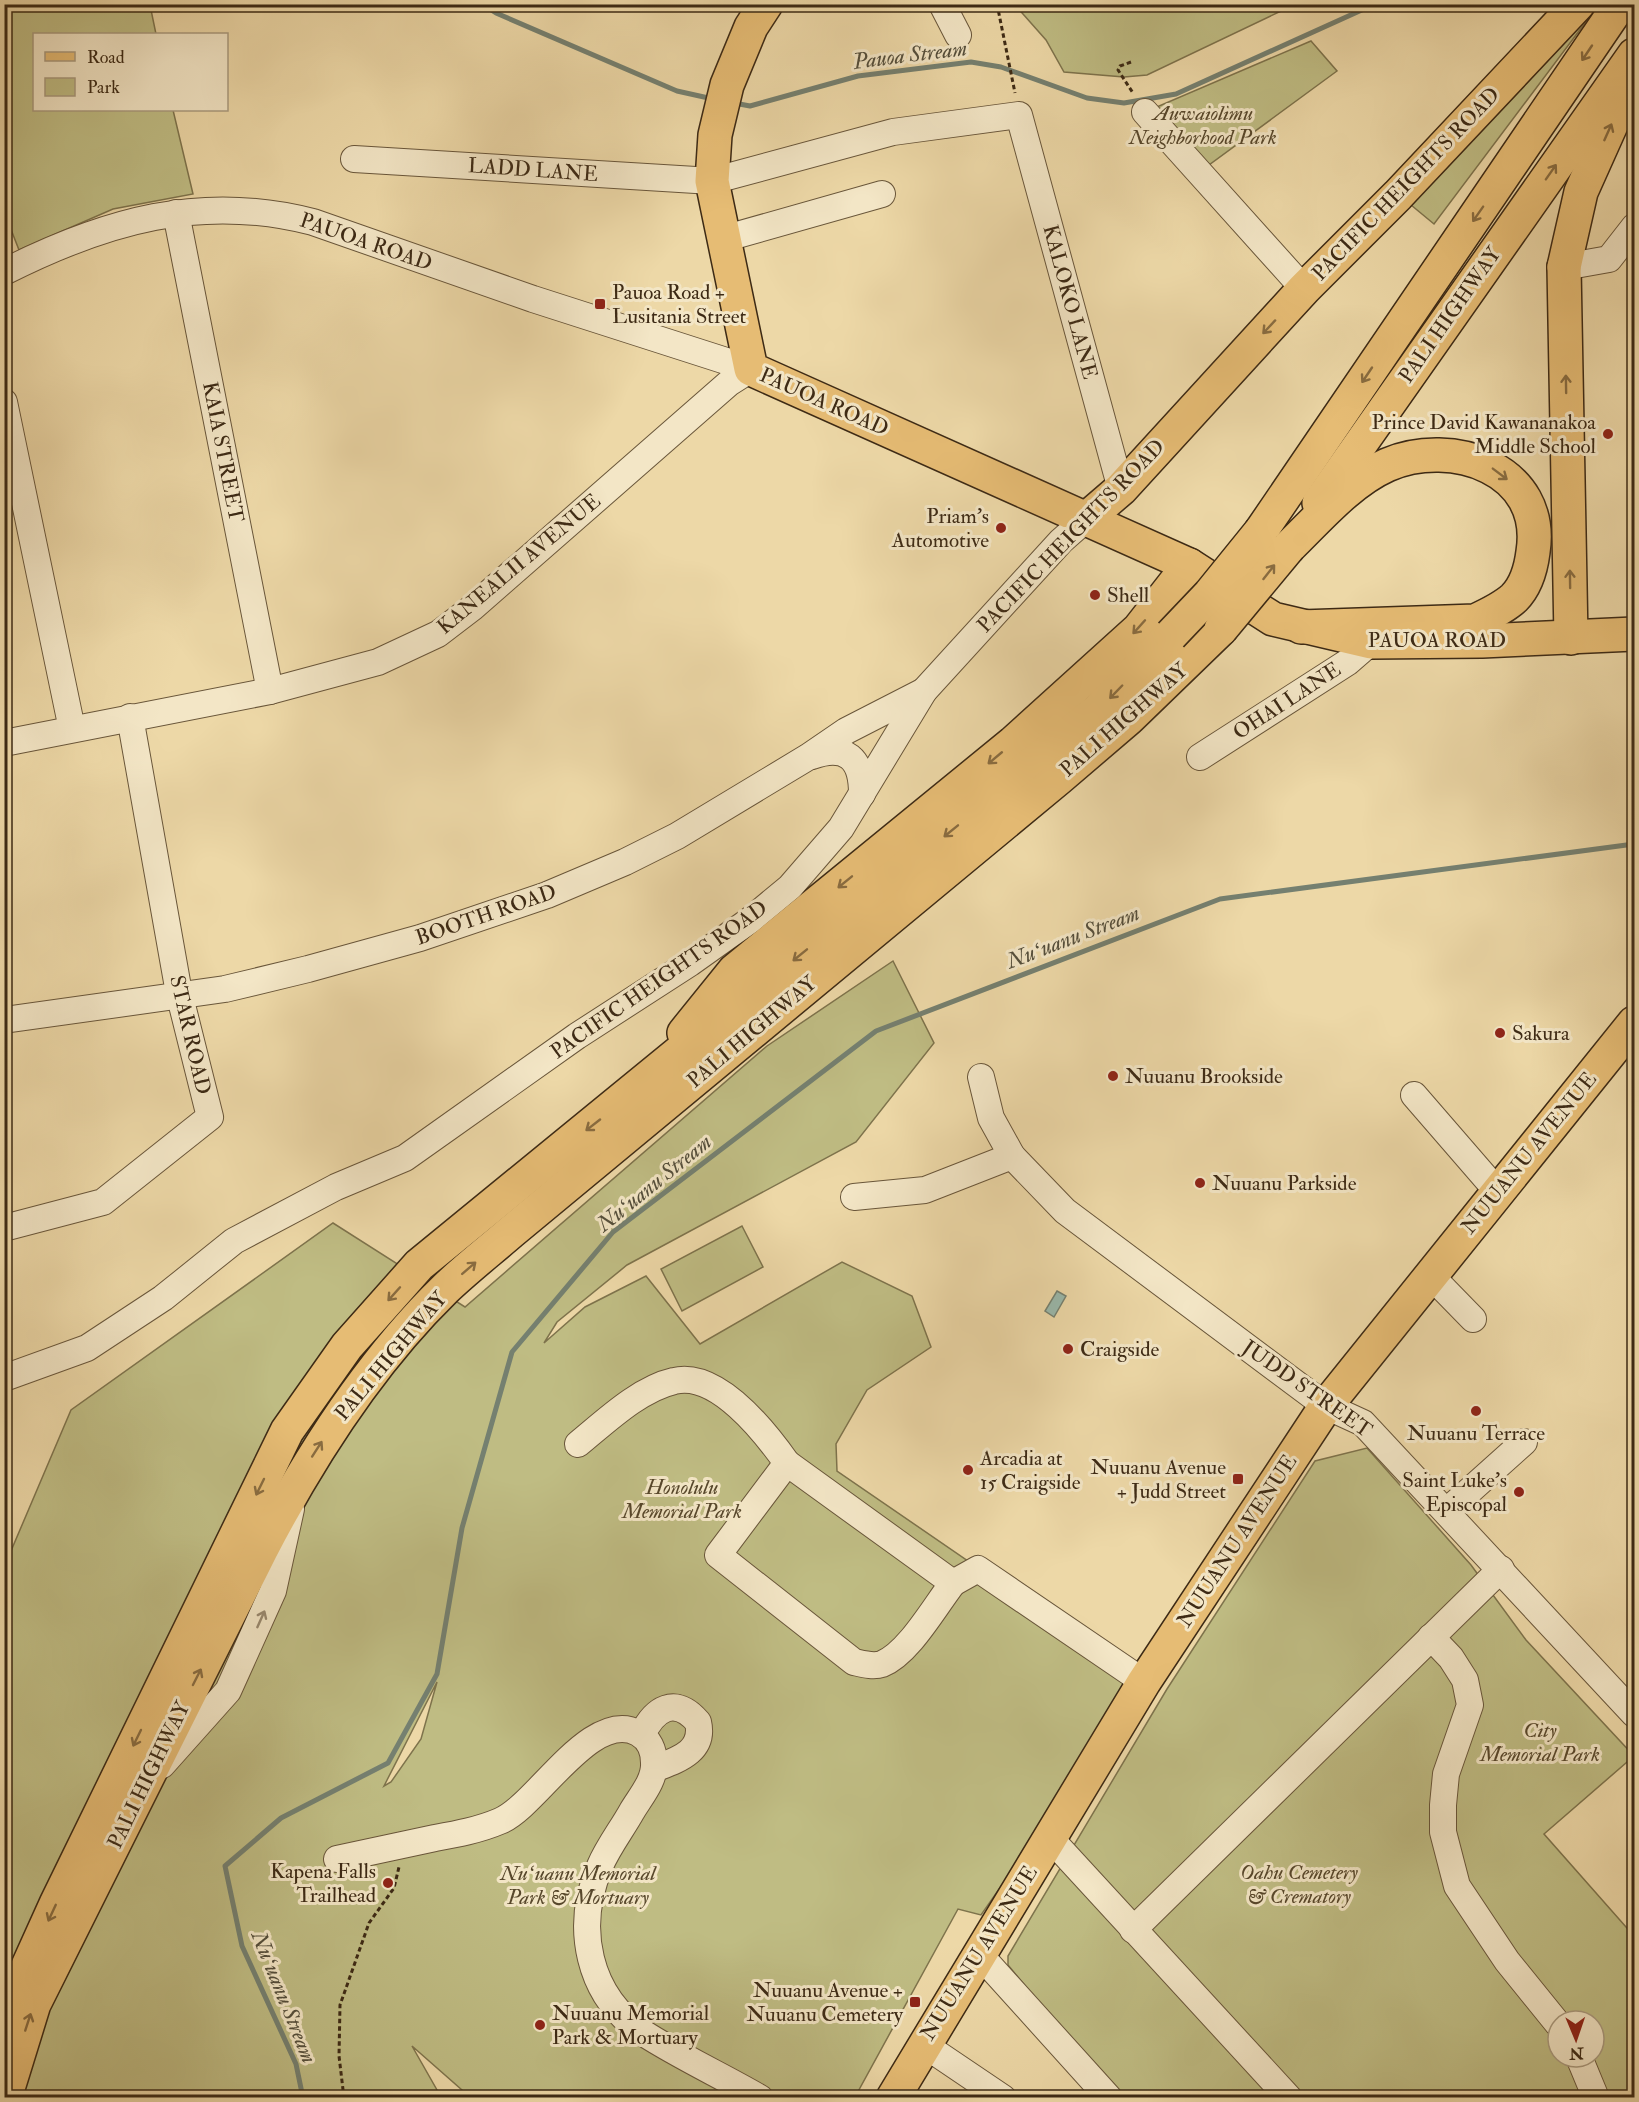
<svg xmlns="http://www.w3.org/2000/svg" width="1639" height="2102" viewBox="0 0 1639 2102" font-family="'IM FELL Double Pica',serif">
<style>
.green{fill:#bfbc83;stroke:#7e734c;stroke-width:1.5;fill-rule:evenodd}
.water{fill:#9ab9ac;stroke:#758070;stroke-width:1.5}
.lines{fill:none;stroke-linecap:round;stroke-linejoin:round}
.stream{stroke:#758070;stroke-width:5}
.minor-casing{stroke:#69563a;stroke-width:28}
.major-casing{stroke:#3d2a15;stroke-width:36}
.highway-casing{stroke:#3d2a15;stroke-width:36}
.path{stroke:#3d2a15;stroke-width:3;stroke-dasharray:4.5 3;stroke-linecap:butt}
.minor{stroke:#f3e6c6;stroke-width:26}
.major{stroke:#e6bc74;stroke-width:33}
.highway{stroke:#e6bc74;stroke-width:33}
.highway-bridge-casing{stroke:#3d2a15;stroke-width:36;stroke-linecap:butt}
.highway-bridge{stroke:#e6bc74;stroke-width:33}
.oneway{stroke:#896c40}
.oneway2{stroke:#98886e}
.poi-dot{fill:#8f2418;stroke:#f3e6c6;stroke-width:2}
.labels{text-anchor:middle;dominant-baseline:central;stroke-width:6;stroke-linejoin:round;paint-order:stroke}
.park-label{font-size:21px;font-style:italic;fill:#57472b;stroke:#f3e6c6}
.street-label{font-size:21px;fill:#3d2a15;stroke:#f3e6c6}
.poi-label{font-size:21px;fill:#3d2a15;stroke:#f3e6c6;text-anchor:start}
.water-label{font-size:22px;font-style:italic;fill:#544e3b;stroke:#f3e6c6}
</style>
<rect width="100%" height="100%" fill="#edd8a7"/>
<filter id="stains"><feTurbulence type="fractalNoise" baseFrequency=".00333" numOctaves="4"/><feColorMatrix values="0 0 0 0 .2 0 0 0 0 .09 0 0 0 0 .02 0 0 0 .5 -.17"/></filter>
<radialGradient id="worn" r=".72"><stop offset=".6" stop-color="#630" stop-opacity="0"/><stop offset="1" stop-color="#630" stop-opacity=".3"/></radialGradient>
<g class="green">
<polygon points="1279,4 1281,11 1147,75 1124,77 1064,72 1046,40 1015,5"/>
<polygon points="4,5 150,5 156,34 34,34 34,110 173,110 193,194 113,209 19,250 5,214"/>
<polygon points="1591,15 1434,224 1405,200"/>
<polygon points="1311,41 1337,71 1198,173 1145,112"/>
<path d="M 893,961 L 934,1043 L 856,1142 L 627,1265 L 557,1322 L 544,1343 L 585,1307 L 646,1276 L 700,1344 L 842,1262 L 912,1296 L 931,1347 L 867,1390 L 836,1444 L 837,1471 L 1144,1682 L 981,1915 L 958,1909 L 855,2097 L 470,2097 L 412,2046 L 441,2097 L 5,2098 L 5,1565 L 71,1410 L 333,1223 L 465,1307 L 767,1046 ZM 437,1682 L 421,1739 L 391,1782 L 384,1786 Z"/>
<polygon points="742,1226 763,1267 682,1311 661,1269"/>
<path d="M 1367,1448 L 1471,1565 L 1526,1640 L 1634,1756 L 1544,1834 L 1634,1936 L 1634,2097 L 1116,2097 L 1008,1965 L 1008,1956 L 1167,1689 L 1315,1461 ZM 1558,2021 L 1594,2021 L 1594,2057 L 1558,2057 Z"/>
</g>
<polygon class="water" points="1057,1291 1066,1296 1054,1317 1045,1311"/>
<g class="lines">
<g class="stream">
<polyline points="482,4 496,13 677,91 713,99"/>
<polyline points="734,103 750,106 858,76 971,62 1001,67 1087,98 1124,103 1176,94 1375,4"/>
<polyline points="303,2098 296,2064 242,1946 225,1866 281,1818 388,1763 437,1674 462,1528 512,1352 613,1232 876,1031 1220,899 1634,844"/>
</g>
<defs>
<g id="minor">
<polyline points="942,4 958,35"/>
<polyline points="1145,112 1304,289"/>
<polyline points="354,159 712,181 893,132 1019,115 1121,489"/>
<polyline points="176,213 270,691"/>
<polyline points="723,239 882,194"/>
<polyline points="1564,267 1609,259 1634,227"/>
<path d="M 4,272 C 105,221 201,193 313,222 L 533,299 L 751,369"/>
<polyline points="4,402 72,729"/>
<polyline points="4,743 270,691 378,662 438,634 472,608 729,383 751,369"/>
<path d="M 812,756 C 846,744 862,758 862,794"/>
<polyline points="1200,757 1348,662 1371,642"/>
<polyline points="4,1020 225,989 308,969 420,938 547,895 625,862 677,836 808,757 846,731 924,691"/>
<polyline points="981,1077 991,1118 1012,1156 1065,1211 1326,1406 1363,1423 1634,1714"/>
<polyline points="1414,1095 1498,1192"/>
<polyline points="854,1197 925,1190 1012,1156"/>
<polyline points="4,1228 103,1202 210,1117 179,993 130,717"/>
<polyline points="1430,1275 1473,1319"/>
<polyline points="4,1378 87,1348 163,1298 234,1241 336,1187 405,1158 577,1036 690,963 749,921 790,887 841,828 924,691 1061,541 1085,520"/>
<path d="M 578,1444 C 605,1422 639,1389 674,1381 C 717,1370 765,1432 787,1463"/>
<path d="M 787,1463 L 953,1583 C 935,1606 909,1653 882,1664 C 873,1667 863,1664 854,1662 L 718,1555 Z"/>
<polyline points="1447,1511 1524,1442"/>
<polyline points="953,1583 978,1569 1144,1682"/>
<polyline points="1431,1637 1451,1658 1465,1680 1470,1705 1446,1774 1443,1805 1443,1832 1457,1886 1507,1961 1558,2024"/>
<path d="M 642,1735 C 654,1709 675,1695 698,1722 C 705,1752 677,1760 654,1769"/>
<polyline points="162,1765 228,1691 273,1591 291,1509"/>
<polyline points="1050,1838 1289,2098"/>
<path d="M 337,1859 C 370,1852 402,1845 435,1838 C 457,1834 479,1830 500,1821 C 537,1806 591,1708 638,1733 C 649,1739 654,1750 654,1763 C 655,1780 641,1796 632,1811 C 622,1829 608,1847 600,1866 C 574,1927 587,1996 645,2034 C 681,2057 722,2076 760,2098"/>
<polyline points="1133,1930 1501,1569"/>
<polyline points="980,1955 1109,2098"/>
<polyline points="923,2044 1003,2098"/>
<polyline points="1579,2057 1596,2098"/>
</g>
<g id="major">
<polyline points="766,4 751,27 727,85 715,135 712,181 751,369 1189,565 1273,619 1371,642 1482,641 1634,634"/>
<polyline points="1564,267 1571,638"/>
<polyline points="1085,520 1121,489 1304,289 1398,195 1578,4"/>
<polyline points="893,2098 1144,1682 1326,1406 1634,1023"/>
</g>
<g id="highway">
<polyline points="1564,267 1581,192 1620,105 1629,92"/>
<polyline points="1319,503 1634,55"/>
<polyline points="1261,531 1620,4"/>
<path d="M 1289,547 C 1318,519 1349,482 1387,465 C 1452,437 1546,469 1533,552 C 1531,568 1526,586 1514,598 C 1503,608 1488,615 1475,621 L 1301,627"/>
<polyline points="684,1033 734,971 1013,743 1139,629 1189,565"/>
<polyline points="4,2019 56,1904 287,1431 347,1346 419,1265 1098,710 1171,635"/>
<path d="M 5,2098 L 34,2004 L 261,1550 C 310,1456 369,1363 445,1289 C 466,1269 489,1251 511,1232 L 1059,778 L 1129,718 L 1221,629"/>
</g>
</defs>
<use href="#minor" class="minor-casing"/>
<use href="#major" class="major-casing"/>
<use href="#highway" class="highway-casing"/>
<g class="path">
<polyline points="997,4 1015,93"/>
<polyline points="1131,62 1120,66 1118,70 1133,93"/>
<polyline points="344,2098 339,2056 340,2005 369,1923 394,1888 399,1867"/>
</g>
<use href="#minor" class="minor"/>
<use href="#major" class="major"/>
<use href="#highway" class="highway"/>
<defs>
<g id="highway-bridge">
<polyline points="1221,629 1289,547"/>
<polyline points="1171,635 1210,594 1261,531"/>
</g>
</defs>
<use href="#highway-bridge" class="highway-bridge-casing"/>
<use href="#highway-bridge" class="highway-bridge"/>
</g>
<defs><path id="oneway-shaft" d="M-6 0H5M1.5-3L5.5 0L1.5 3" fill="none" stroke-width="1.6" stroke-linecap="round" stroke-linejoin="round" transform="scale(1.5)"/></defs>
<g class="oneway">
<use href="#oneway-shaft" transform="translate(1587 53) rotate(124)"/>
<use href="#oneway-shaft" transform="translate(1608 132) rotate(-66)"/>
<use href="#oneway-shaft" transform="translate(1551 172) rotate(-55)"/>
<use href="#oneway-shaft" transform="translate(1478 214) rotate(125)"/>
<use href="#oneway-shaft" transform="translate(1269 327) rotate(133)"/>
<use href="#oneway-shaft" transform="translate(1367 375) rotate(124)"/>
<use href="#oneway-shaft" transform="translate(1566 384) rotate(-91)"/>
<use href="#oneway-shaft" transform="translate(1500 474) rotate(37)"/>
<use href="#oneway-shaft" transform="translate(1269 572) rotate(-52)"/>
<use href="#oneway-shaft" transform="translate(1570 579) rotate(-91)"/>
<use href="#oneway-shaft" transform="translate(1139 627) rotate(132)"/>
<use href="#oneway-shaft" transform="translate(1116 692) rotate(134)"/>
<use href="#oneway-shaft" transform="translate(995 758) rotate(140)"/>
<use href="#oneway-shaft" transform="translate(951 831) rotate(141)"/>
<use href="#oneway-shaft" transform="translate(845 882) rotate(141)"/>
<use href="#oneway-shaft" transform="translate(800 955) rotate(141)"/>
<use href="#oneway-shaft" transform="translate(593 1125) rotate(142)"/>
<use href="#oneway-shaft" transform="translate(469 1268) rotate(-41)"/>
<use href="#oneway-shaft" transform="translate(394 1294) rotate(132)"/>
<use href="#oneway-shaft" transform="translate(317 1449) rotate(-57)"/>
<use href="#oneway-shaft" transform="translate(260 1487) rotate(116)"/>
<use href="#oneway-shaft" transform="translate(197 1677) rotate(-63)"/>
<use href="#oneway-shaft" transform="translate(137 1738) rotate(116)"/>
<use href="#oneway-shaft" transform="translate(52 1913) rotate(115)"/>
<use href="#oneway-shaft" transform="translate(28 2022) rotate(-72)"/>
</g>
<use class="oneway2" href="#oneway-shaft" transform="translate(261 1619) rotate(-66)"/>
<g class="poi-dot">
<rect x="594" y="298" width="12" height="12" rx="3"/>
<circle cx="1608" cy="434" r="6"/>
<circle cx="1001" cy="528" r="6"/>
<circle cx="1095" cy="595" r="6"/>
<circle cx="1500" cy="1033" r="6"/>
<circle cx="1113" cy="1076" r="6"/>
<circle cx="1200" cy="1183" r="6"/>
<circle cx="1068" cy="1349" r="6"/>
<circle cx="1476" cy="1411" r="6"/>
<circle cx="968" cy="1470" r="6"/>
<rect x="1232" y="1473" width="12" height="12" rx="3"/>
<circle cx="1519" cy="1492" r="6"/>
<circle cx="388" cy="1883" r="6"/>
<rect x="909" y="1996" width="12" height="12" rx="3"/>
<circle cx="540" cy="2025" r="6"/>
</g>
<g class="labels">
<g class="park-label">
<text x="1203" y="113">Auwaiolimu<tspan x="1203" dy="24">Neighborhood Park</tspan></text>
<text x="682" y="1487">Honolulu<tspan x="682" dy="24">Memorial Park</tspan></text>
<text x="1540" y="1730">City<tspan x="1540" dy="24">Memorial Park</tspan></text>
<text x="1299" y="1872">Oahu Cemetery<tspan x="1299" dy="24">&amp; Crematory</tspan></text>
<text x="578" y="1873">Nuʻuanu Memorial<tspan x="578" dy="24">Park &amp; Mortuary</tspan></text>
</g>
<g class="street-label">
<text transform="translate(533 170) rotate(4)">LADD LANE</text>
<text transform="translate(1406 184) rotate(-46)">PACIFIC HEIGHTS ROAD</text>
<text transform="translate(366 242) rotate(19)">PAUOA ROAD</text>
<text transform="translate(1070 302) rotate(75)">KALOKO LANE</text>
<text transform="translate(1450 315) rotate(-55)">PALI HIGHWAY</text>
<text transform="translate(824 402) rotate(24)">PAUOA ROAD</text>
<text transform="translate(223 452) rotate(79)">KAIA STREET</text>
<text transform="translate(1071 536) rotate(-46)">PACIFIC HEIGHTS ROAD</text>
<text transform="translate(519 564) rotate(-40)">KANEALII AVENUE</text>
<text x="1437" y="640">PAUOA ROAD</text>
<text transform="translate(1287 701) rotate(-33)">OHAI LANE</text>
<text transform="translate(1124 720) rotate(-41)">PALI HIGHWAY</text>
<text transform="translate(486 915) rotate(-19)">BOOTH ROAD</text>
<text transform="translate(659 980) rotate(-35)">PACIFIC HEIGHTS ROAD</text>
<text transform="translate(752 1032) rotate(-40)">PALI HIGHWAY</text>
<text transform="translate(190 1035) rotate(77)">STAR ROAD</text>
<text transform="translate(1529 1153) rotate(-51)">NUUANU AVENUE</text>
<text transform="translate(391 1356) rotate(-50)">PALI HIGHWAY</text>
<text transform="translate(1307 1389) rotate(35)">JUDD STREET</text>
<text transform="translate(1237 1541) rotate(-57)">NUUANU AVENUE</text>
<text transform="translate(149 1775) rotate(-64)">PALI HIGHWAY</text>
<text transform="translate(979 1953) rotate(-58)">NUUANU AVENUE</text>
</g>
<g class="poi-label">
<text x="612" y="292">Pauoa Road +<tspan x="612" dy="24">Lusitania Street</tspan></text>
<text x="1596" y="422" text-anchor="end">Prince David Kawananakoa<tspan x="1596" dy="24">Middle School</tspan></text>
<text x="989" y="516" text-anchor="end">Priam’s<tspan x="989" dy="24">Automotive</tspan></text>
<text x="1107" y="595">Shell</text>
<text x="1512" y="1033">Sakura</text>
<text x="1125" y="1076">Nuuanu Brookside</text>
<text x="1212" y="1183">Nuuanu Parkside</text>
<text x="1080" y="1349">Craigside</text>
<text x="1476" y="1433" text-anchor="middle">Nuuanu Terrace</text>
<text x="980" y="1458">Arcadia at<tspan x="980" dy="24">15 Craigside</tspan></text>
<text x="1226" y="1467" text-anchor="end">Nuuanu Avenue<tspan x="1226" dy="24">+ Judd Street</tspan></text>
<text x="1507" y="1480" text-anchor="end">Saint Luke's<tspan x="1507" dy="24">Episcopal</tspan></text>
<text x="376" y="1871" text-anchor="end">Kapena Falls<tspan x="376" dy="24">Trailhead</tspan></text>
<text x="903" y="1990" text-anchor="end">Nuuanu Avenue +<tspan x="903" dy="24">Nuuanu Cemetery</tspan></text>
<text x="552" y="2013">Nuuanu Memorial<tspan x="552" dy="24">Park &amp; Mortuary</tspan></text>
</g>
<g class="water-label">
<text transform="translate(910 55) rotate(-7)">Pauoa Stream</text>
<text transform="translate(1073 937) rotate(-21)">Nuʻuanu Stream</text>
<text transform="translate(654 1183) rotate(-39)">Nuʻuanu Stream</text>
<text transform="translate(284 1997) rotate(68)">Nuʻuanu Stream</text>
</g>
</g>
<rect width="1639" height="2102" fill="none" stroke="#edd8a7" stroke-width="24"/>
<rect x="6" y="6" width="1627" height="2090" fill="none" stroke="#3d2a15" stroke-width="3"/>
<rect x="12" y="12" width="1615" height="2078" fill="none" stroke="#3d2a15" stroke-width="1.5"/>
<rect x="33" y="33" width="195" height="78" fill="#f3e6c6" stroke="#aa9b7f" stroke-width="1.5"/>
<rect x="45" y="52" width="30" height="9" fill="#e6bc74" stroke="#aa9b7f" stroke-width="1.5"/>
<text x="87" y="63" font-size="18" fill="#3d2a15">Road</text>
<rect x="45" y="78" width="30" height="18" fill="#bfbc83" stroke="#aa9b7f" stroke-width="1.5"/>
<text x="87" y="93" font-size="18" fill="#3d2a15">Park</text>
<g transform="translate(1576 2039) rotate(178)"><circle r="28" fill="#f3e6c6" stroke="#aa9b7f" stroke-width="1.5"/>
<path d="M0-4.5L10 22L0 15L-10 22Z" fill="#8f2418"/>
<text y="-9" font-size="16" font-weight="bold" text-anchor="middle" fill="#3d2a15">N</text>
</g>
<rect width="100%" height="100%" filter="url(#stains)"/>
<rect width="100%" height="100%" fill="url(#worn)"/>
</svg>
